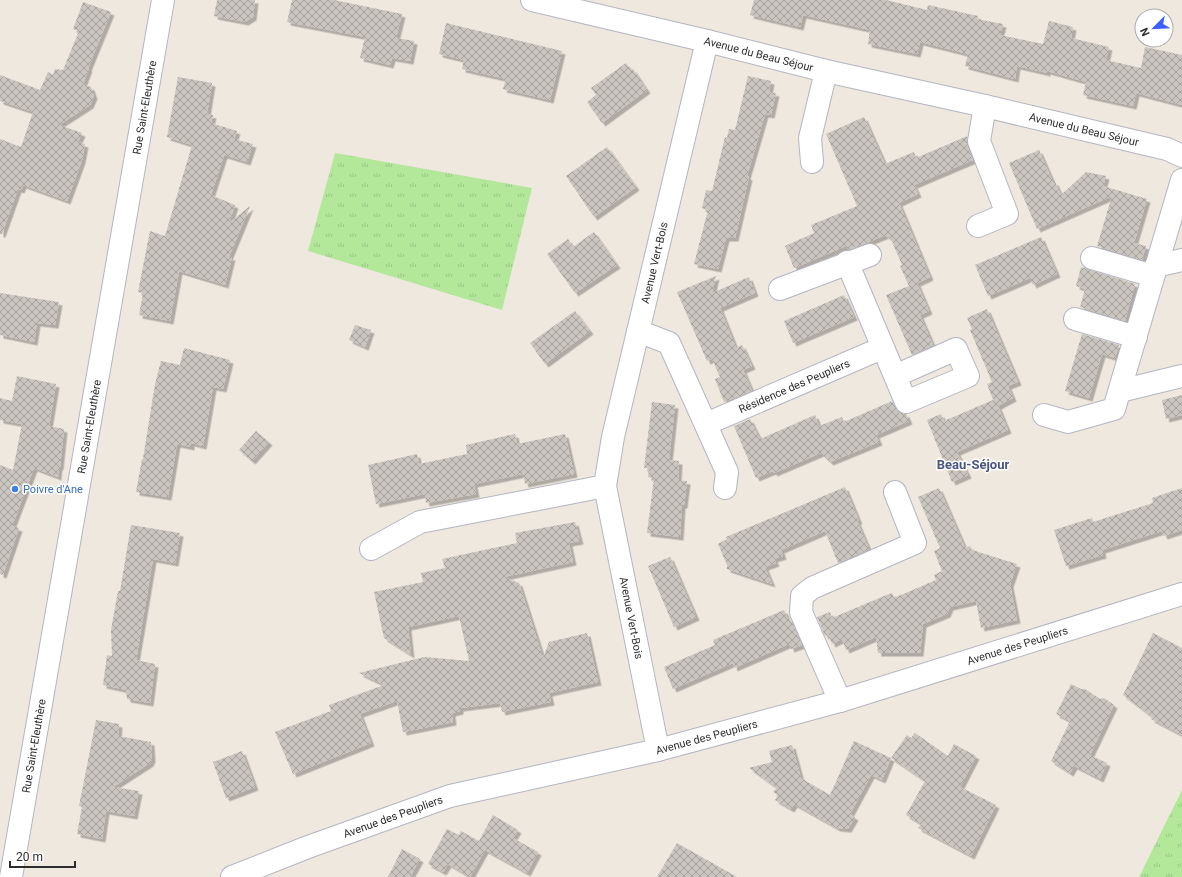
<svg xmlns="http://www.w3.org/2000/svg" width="1182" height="877" viewBox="0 0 1182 877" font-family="Roboto,sans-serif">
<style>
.grass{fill:url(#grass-tufts)}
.building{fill:url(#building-cross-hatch);filter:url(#shadow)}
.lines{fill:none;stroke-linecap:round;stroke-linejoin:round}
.minor-casing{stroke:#b3b5c1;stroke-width:24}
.minor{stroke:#fff;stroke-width:22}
.shop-dot{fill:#3f7fe0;stroke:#fff;stroke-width:1.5}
.labels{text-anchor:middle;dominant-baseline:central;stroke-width:3;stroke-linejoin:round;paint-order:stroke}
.street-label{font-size:11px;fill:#2d2d2d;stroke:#fff}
.shop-label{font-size:11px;fill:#366cbe;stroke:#fff;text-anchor:start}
.quarter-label{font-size:13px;font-weight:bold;fill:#4b5480;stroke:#fff}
</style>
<defs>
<pattern id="grass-tufts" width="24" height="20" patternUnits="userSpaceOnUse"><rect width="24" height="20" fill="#b3e79a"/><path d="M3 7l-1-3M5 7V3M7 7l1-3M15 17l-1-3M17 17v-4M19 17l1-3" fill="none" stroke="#9ac685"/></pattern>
<pattern id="building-cross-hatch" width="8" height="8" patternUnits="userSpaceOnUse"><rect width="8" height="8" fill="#cac5be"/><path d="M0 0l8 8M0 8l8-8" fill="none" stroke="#a4a09b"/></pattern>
<filter id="shadow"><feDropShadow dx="3.5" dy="3.5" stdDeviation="0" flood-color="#0004"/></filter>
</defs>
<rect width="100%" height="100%" fill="#efe8df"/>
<g class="grass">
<polygon points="335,153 532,188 502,310 308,251"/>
<polygon points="1182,790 1182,877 1139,877"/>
</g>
<g class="building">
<polygon points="217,0 255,0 253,17 245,22 214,16"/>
<polygon points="292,0 334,0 402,14 396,38 414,41 410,61 392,58 390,65 360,58 365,37 287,22"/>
<polygon points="754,0 886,0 927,10 928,5 978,16 977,19 1003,24 1000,35 1043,44 1049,21 1073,27 1071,38 1109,47 1106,60 1141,68 1145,47 1182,55 1182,105 1136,93 1133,106 1083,95 1086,82 1047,71 1047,73 1017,66 1015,79 965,66 968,54 920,42 917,54 868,44 870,30 803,15 800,27 750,15"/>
<polygon points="83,2 111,12 88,68 89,68 83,84 91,87 94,96 90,105 59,125 82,133 78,142 85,144 82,160 67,201 23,185 21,190 18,189 2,234 0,234 0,139 21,147 33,112 0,101 0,75 40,90 48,72 53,75 55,69 63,70 79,31 73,29"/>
<polygon points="446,23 562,51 550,100 503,89 506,79 462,69 464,60 439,54"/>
<polygon points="626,63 631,70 633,69 647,90 602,123 587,102 596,95 591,88"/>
<polygon points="748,76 771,81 769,92 776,93 771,115 765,114 747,176 749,177 735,238 726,238 718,269 694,264 708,210 702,208 706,190 712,191 725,137 727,138 729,129 735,130"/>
<polygon points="178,77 212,83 207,114 213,115 211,123 237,131 234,139 253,144 247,162 224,155 211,195 235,205 229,223 250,206 229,257 232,257 225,285 179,271 170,321 139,315 143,293 138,292 150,231 165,236 192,145 167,137"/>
<polygon points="864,117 885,164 914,152 916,158 967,136 967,145 973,160 914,185 918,194 899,203 930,277 913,285 917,283 929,311 920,315 933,345 912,355 886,295 909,286 900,266 902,265 890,237 888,238 886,235 849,250 846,246 794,268 785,246 814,233 811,225 857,206 826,134"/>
<polygon points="607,147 636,187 594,217 566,176"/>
<polygon points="1039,150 1053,182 1055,182 1061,195 1086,172 1106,176 1103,186 1147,199 1134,243 1146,246 1142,260 1097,246 1112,196 1037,229 1009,163"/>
<polygon points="594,232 617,265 575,293 547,254 568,239 573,247"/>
<polygon points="1041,237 1057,274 1033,285 1030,278 988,296 975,265"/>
<polygon points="1081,267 1135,284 1125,321 1080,307 1085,289 1076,286"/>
<polygon points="716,276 712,293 749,277 755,293 720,308 736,348 742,345 752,366 743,370 752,391 724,402 715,379 720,377 712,359 707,361 677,292"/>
<polygon points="0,293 59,302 55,325 37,323 34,342 0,335"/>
<polygon points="844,295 854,317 793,343 784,321"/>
<polygon points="987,309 1018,382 1008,386 1013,398 998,406 1008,430 957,452 968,475 952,482 927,420 941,414 944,421 993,400 987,384 992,382 970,330 972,329 967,318"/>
<polygon points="575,311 590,331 545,364 530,343"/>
<polygon points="355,325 371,330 365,347 349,340"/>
<polygon points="1082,334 1119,345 1115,358 1102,354 1089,398 1065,391"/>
<polygon points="184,348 230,360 223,389 213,387 203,446 191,443 191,447 177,444 168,497 136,492 142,459 143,459 155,384 161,361 180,365"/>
<polygon points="17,376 56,384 49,426 64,429 60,467 59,466 58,477 34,468 12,526 19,528 3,575 0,574 0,465 13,470 22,424 0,420 0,398 12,401"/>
<polygon points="1182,395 1182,415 1166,419 1162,400"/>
<polygon points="892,401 898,412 906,414 909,421 876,435 879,442 830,462 821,453 774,473 773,471 756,478 734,426 750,419 760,439 815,415 819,426 842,417 844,422"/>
<polygon points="652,402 675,405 669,460 679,461 678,480 687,481 684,505 682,505 680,537 647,533 654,478 648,477 649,468 644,468"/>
<polygon points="256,431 269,442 252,461 239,450"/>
<polygon points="515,434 517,444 565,434 574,474 525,484 523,474 474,484 476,494 426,503 425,494 376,504 368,465 417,454 419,464 467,454 466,445"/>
<polygon points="845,487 859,521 857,521 869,549 838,563 825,531 781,550 783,556 774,559 776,563 765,567 772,584 727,569 727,565 718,544 727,539 726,537"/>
<polygon points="939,488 965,548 970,546 972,550 1017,564 1010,584 1017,620 981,628 976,601 950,607 947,614 923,624 920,653 878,653 876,637 846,650 842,639 832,644 828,634 825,636 817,617 830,612 832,618 884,596 892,593 894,598 936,580 934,575 942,571 934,551 940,548 918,497"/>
<polygon points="1182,488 1182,530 1164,536 1162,531 1102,550 1103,555 1066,566 1054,530 1092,518 1093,522 1153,503 1152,498"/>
<polygon points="575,522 580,541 569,543 573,562 504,577 519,583 543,658 549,642 587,633 598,682 549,693 551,702 521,708 502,712 500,703 460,708 460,711 452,713 453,722 403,732 397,701 360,714 371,743 293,774 275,732 331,711 329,705 384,685 359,673 424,657 469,661 459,616 408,627 411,655 384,638 374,592 423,582 421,573 445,568 442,559 517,543 515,533"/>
<polygon points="131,525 180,533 175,563 153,559 136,660 155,664 150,703 127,699 126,690 103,685 107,655 112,656 111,630 118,591 120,591"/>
<polygon points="670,557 696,617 674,627 648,566"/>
<polygon points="784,610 788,619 789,618 794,627 802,645 791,649 789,644 734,668 733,663 673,689 664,667 715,645 713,640"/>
<polygon points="1153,633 1182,648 1182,735 1151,719 1152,717 1123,695"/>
<polygon points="1071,684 1081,689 1085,689 1100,699 1104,698 1114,705 1090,755 1107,763 1100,779 1074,766 1070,773 1051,761 1070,721 1056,714"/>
<polygon points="96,720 119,724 118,736 151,742 152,759 150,763 113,787 139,791 134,816 106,811 102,839 77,834 82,807 79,806"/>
<polygon points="915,733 948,756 954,744 976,756 960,787 996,805 971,856 918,828 921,824 906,815 925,781 891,758 882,780 871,775 850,814 855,817 848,829 837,828 794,804 791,809 775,800 778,795 773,792 777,788 749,768 772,762 769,751 792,745 801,778 830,795 854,741 891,758 907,735 911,738"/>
<polygon points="242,751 255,787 226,798 213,762"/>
<polygon points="493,815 518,830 513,838 538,852 527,873 485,850 470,877 448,864 443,872 428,864 447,829 459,835 461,831 479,841"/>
<polygon points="677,843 737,877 657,877"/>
<polygon points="402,849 420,859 410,877 388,877"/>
</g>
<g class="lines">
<defs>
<g id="minor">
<path id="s1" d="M 532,0 L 707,41 L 826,71 L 985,106 L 1167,149 L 1182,156"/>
<polyline points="812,162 810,138 826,71"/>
<polyline points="978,226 1007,214 979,141 985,106"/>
<polyline points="1092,258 1153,276"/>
<polyline points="847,262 895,376 956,349 968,376 906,402 895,376"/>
<polyline points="1156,266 1182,260"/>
<polyline points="780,289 870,255"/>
<polyline points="1075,319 1136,337"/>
<polyline points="638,331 669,343 727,472 725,488"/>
<polyline points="1120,391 1182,376"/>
<polyline points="1044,415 1068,422 1114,409 1182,180"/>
<path id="s2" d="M 706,424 L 882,348"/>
<polyline points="371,549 420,522 605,486"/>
<polyline points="840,701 801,612 802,596 812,588 915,543 895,492"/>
<path id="s3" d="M 658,750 L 605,486 L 613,437 L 707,41"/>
<path id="s4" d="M 11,877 L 163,0"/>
<path id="s5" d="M 232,877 L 308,847 L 450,796 L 658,750 L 840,701 L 1182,594"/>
</g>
</defs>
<use href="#minor" class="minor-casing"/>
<use href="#minor" class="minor"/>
</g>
<circle class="shop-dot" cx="15" cy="489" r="4"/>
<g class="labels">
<g class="street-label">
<text stroke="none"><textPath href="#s1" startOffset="233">Avenue du Beau Séjour</textPath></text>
<text stroke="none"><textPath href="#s4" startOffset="781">Rue Saint-Eleuthère</textPath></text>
<text stroke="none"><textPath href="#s1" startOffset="567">Avenue du Beau Séjour</textPath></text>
<text stroke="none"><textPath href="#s3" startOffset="498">Avenue Vert-Bois</textPath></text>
<text stroke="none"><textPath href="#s2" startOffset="96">Résidence des Peupliers</textPath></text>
<text stroke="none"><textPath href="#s4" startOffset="457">Rue Saint-Eleuthère</textPath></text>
<text transform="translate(631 618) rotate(79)">Avenue Vert-Bois</text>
<text stroke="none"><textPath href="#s5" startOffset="820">Avenue des Peupliers</textPath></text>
<text stroke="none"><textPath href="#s5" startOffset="496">Avenue des Peupliers</textPath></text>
<text stroke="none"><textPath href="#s4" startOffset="133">Rue Saint-Eleuthère</textPath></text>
<text stroke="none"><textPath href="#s5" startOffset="172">Avenue des Peupliers</textPath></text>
</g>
<g class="shop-label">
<text x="23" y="489">Poivre d'Ane</text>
</g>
<g class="quarter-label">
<text x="973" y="464">Beau-Séjour</text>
</g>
</g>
<g transform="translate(1154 28) rotate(246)"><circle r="19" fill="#ffffff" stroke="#ababab"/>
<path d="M0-3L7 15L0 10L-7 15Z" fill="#3b5eff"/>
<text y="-6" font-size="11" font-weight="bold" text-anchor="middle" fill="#2d2d2d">N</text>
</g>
<path d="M10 861v6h65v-6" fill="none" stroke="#2d2d2d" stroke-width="2"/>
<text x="16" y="861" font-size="12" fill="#2d2d2d" stroke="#ffffff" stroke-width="3" paint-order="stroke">20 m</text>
</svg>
